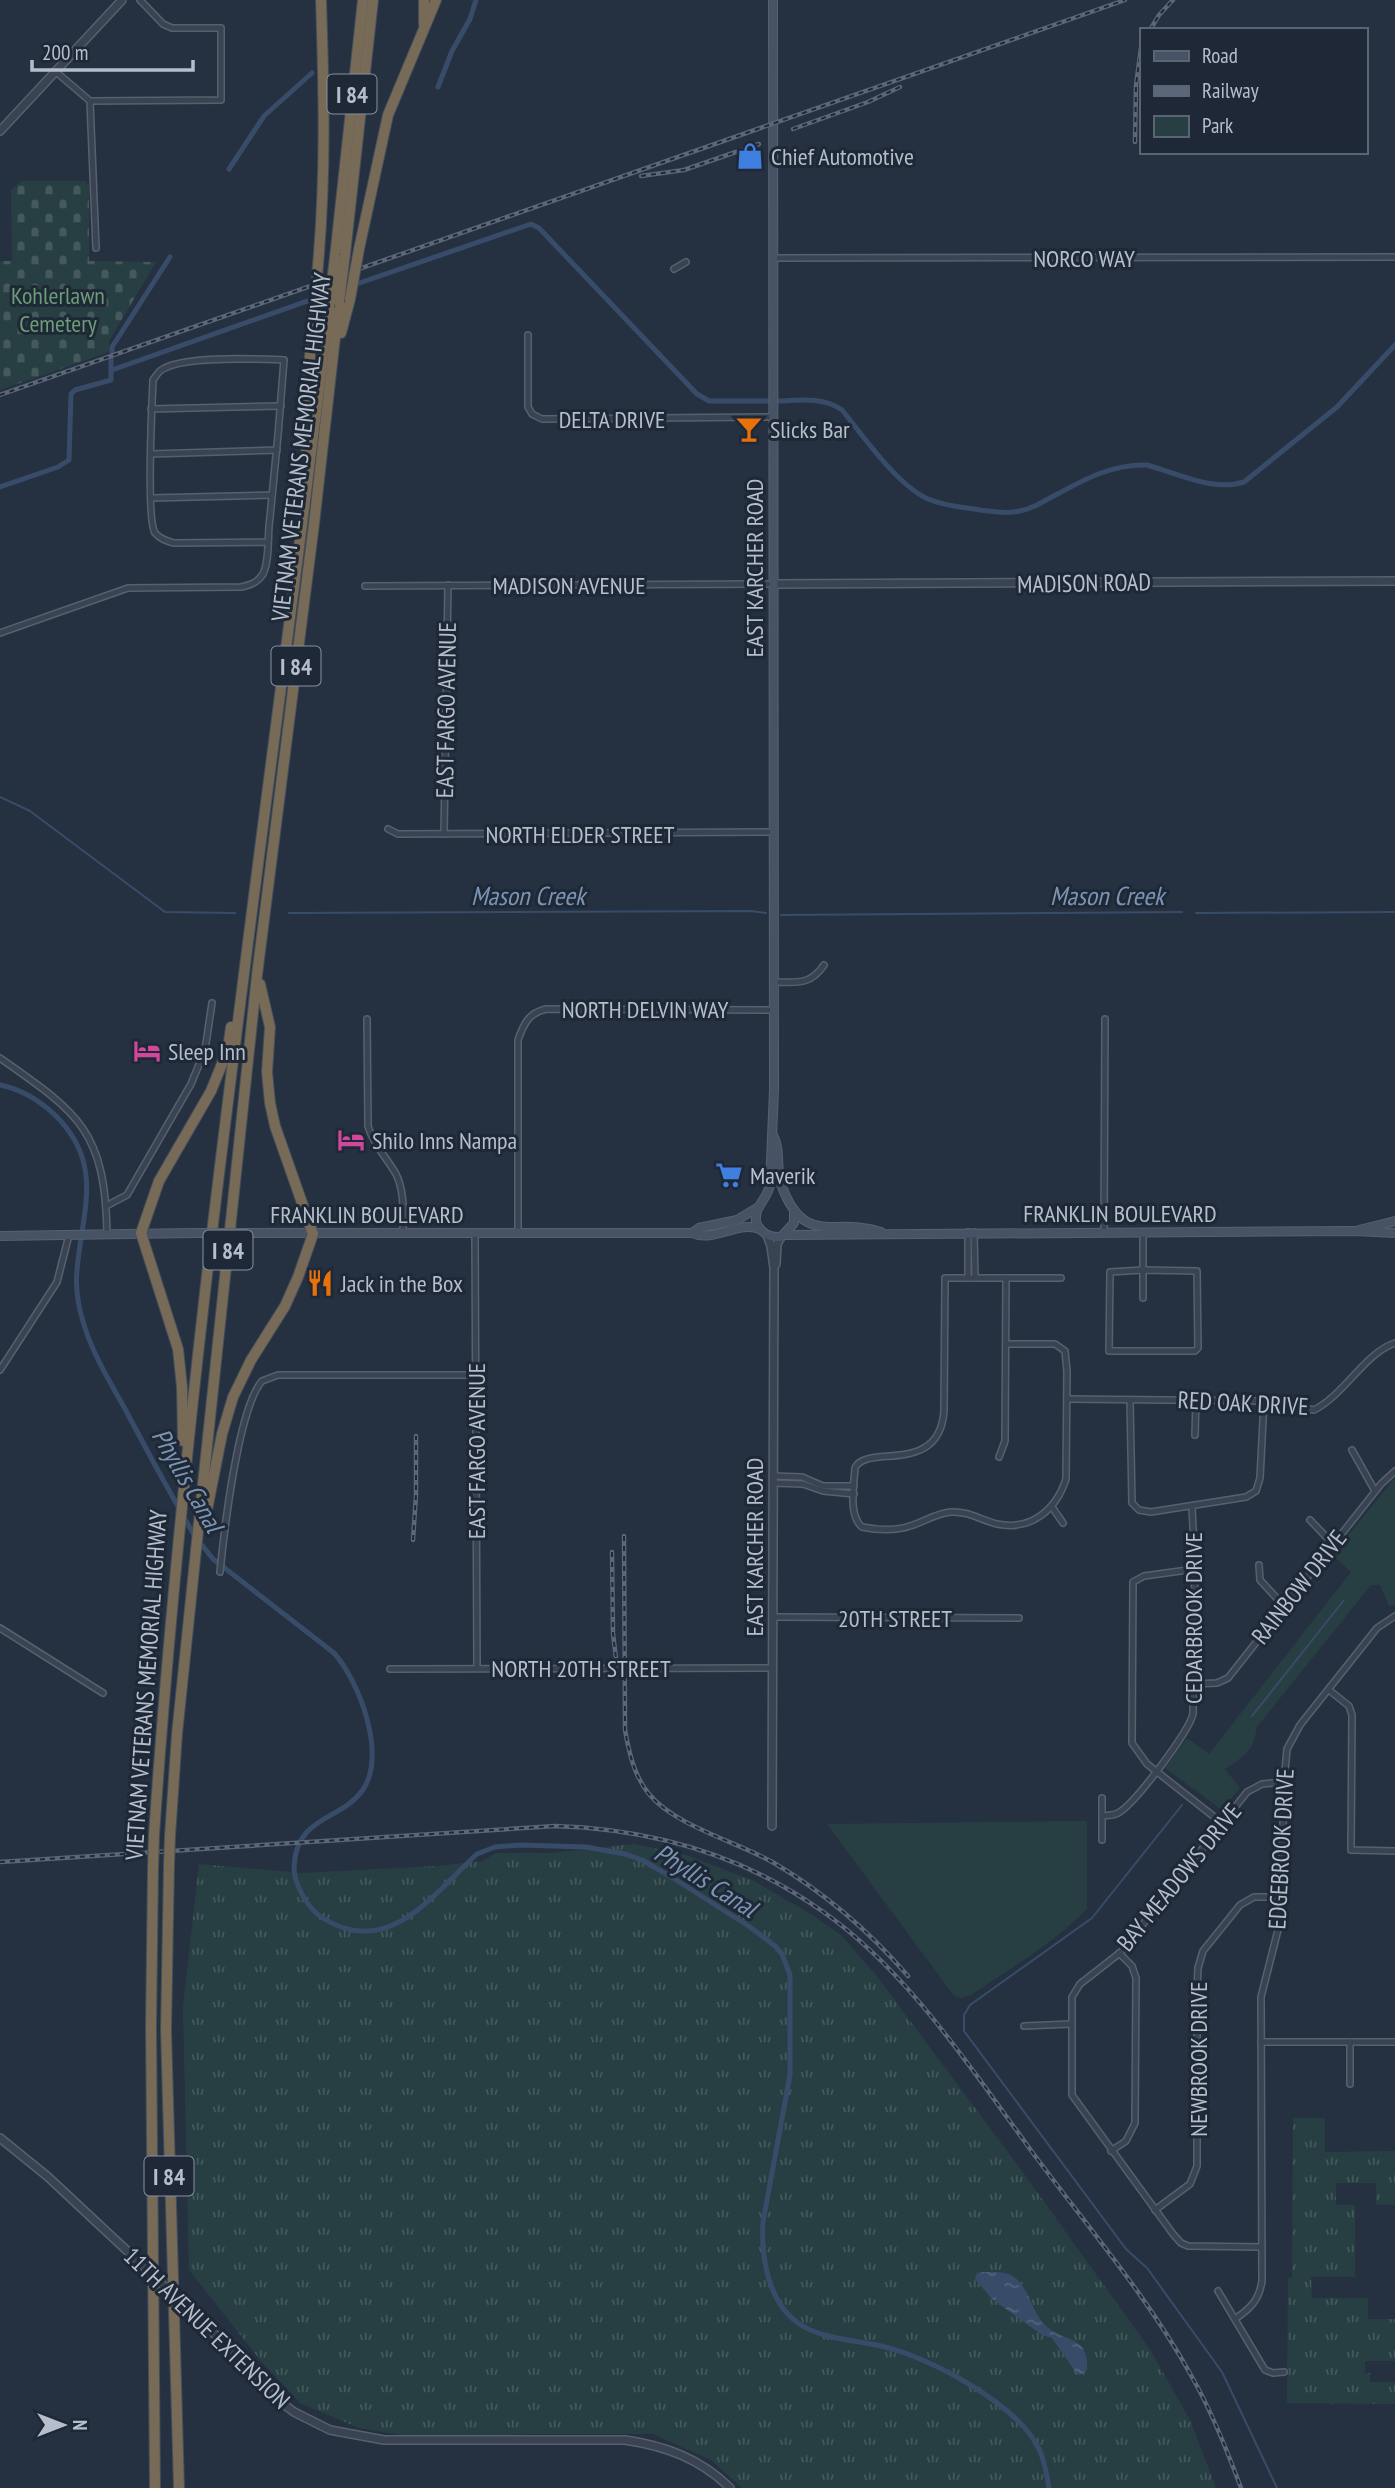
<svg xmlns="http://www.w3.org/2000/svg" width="1395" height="2488" viewBox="0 0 1395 2488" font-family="'PT Sans Narrow',sans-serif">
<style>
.grass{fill:url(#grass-tufts)}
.cemetery{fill:url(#cemetery-stones)}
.park{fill:#273f42}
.water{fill:url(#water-ripples)}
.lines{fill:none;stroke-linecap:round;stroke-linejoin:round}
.stream{stroke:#384c69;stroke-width:2}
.canal{stroke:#384c69;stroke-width:5}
.minor-casing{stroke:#57616e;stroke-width:8}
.tertiary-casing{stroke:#57616e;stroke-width:10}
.secondary-casing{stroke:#57616e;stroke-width:10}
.motorway-casing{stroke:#444e5b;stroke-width:12}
.minor{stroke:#394351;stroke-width:5}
.tertiary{stroke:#394351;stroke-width:7}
.secondary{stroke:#475264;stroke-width:8}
.motorway{stroke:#776a56;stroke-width:10}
.rail-casing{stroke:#5b6778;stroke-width:4.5}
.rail{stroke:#1e2836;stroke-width:2;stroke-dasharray:5;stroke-linecap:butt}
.tertiary-bridge-casing{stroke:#57616e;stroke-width:10;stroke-linecap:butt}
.secondary-bridge-casing{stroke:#57616e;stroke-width:10;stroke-linecap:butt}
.motorway-bridge-casing{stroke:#444e5b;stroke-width:12;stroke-linecap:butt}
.tertiary-bridge{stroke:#394351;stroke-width:7}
.secondary-bridge{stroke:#475264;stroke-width:8}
.motorway-bridge{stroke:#776a56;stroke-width:10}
.labels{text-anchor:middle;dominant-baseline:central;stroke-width:6;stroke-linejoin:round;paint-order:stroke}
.shield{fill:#1e2836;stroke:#88919e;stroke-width:2}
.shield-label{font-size:23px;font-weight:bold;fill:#b6becb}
.poi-label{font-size:24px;fill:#b6becb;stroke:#1e2836;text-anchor:start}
.street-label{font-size:24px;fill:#b6becb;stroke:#1e2836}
.park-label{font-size:24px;fill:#6c9d77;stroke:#1e2836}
.water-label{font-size:26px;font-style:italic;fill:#7c94b3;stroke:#1e2836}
</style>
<defs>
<pattern id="grass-tufts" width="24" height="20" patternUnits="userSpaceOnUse" patternTransform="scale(1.75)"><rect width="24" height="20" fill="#273f42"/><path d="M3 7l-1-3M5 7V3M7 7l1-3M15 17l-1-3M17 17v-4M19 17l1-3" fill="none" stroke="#44595c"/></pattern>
<pattern id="cemetery-stones" width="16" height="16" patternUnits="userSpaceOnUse" patternTransform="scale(1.75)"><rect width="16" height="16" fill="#273f42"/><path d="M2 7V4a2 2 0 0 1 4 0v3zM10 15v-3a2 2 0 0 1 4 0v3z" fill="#44595c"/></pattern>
<pattern id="water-ripples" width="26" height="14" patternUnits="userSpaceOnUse" patternTransform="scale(1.75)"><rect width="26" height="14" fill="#384c69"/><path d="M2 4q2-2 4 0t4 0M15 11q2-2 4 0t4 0" fill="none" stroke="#53647d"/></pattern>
</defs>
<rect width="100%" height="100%" fill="#253141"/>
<g class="grass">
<polygon points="634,1844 686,1855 754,1881 811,1914 841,1935 876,1975 1022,2171 1151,2351 1191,2422 1216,2488 742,2488 711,2460 653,2434 527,2434 420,2438 359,2428 300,2403 261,2361 189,2270 183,2007 199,1864 301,1873 438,1866 483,1861 496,1853 550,1853"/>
<polygon points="1293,2118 1325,2118 1325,2152 1395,2151 1395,2205 1376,2205 1376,2183 1336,2183 1336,2205 1355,2205 1355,2277 1311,2277 1312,2298 1368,2298 1368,2319 1395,2319 1395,2361 1365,2361 1365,2373 1370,2373 1370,2382 1395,2382 1395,2404 1287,2403 1288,2278 1292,2277"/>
</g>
<polygon class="cemetery" points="21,181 85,181 89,185 89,261 156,262 109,341 109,352 0,390 0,261 12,261 11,190"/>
<g class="park">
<path d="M 1395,1478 L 1395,1605 L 1389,1606 L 1380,1585 L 1371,1585 L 1257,1727 C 1253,1753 1245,1755 1225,1769 L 1240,1788 L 1222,1810 L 1165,1768 L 1187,1738 L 1209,1754 L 1351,1572 L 1332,1555 Z"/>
<path d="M 1087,1821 L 1087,1909 C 1054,1943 1010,1969 971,1995 L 961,1998 L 954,1996 L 827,1824 Z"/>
</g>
<path class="water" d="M 983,2272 C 992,2272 1003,2271 1011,2275 C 1030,2286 1030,2310 1045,2325 C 1063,2344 1089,2333 1087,2369 L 1082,2374 L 1077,2374 L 1052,2338 L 1042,2335 L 992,2299 L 975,2279 L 977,2273 Z"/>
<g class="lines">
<g class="stream">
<polyline points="0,797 30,811 165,912 235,913"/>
<polyline points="289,913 751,911 766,913"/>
<polyline points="1196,913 1395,912"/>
<polyline points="781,915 1182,912"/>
<polyline points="1252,1716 1344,1600"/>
<polyline points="1182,1805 1092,1918 970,2005 964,2015 964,2031 1126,2249 1147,2268 1222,2372 1277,2488"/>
</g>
<g class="canal">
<polyline points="438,87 452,51 470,19 476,0"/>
<polyline points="229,169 264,116 312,73"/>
<polyline points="339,290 531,224 539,228 697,394 709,401 769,401"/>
<polyline points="112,352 112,347 170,257"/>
<polyline points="112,370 330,293"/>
<path d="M 779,401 C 800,400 824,397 842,410 C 864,437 897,485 928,499 C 944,506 962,507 980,510 C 1002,513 1017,515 1037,505 C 1074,486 1104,464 1147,465 C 1176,473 1213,492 1244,482 L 1337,407 L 1395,345"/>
<polyline points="0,487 58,467 69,460 71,394 75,390 111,380 111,359"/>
<path d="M 0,1085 C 20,1089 40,1101 55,1115 C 105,1164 82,1211 77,1270 C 75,1289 79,1310 85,1328 C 94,1356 110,1382 125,1409 C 147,1451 170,1493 194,1535 L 213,1559 L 334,1653 C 359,1681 388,1756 362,1791 C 340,1821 296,1816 294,1867 C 294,1884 307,1907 321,1917 C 388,1961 433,1894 477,1854 L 495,1847 L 521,1845 L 586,1847 L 625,1854 L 642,1860 L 673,1878 L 750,1927 L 775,1946 L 782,1954 L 790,1975 L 790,2075 L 763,2222 C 761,2257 768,2302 798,2323 C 822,2340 858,2340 885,2347 C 931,2358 1016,2404 1038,2447 C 1044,2458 1047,2475 1049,2488"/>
</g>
<defs>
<g id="minor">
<polyline points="55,71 90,101 96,248"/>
<polyline points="90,101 221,100 221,28 172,28 163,24 140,0"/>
<polyline points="774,258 1395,257"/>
<polyline points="674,269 686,262"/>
<polyline points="528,335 528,407 532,414 542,419 774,417"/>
<polyline points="151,409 281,406"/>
<polyline points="151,454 277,450"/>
<polyline points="151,498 272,495"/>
<polyline points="365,586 774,584"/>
<path d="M 0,633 L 128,588 L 241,587 C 250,585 257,583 263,574 C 269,562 268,540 269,526 C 275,471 280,416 284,360 C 258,359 179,355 160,371 C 157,374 155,377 153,380 C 152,404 146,519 155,533 C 160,539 167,541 174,543 L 268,542"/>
<polyline points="388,829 398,834 772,832"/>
<polyline points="444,834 448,585"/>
<path d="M 773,982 C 796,982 810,986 824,965"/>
<path d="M 367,1019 L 368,1126 C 373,1144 387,1158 396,1174 C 405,1192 403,1215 403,1234"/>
<path d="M 0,1058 C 80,1114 105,1131 107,1234"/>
<polyline points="106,1206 127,1195 191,1084 205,1050 212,1003"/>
<polyline points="968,1232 968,1278"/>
<polyline points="974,1232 975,1278"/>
<polyline points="1104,1233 1105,1019"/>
<polyline points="475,1234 477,1668"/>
<path d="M 518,1234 L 518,1040 C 524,1023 529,1013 546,1009 L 773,1010"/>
<polygon points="1143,1270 1197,1271 1198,1348 1195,1351 1109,1351 1110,1272"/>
<polyline points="1143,1298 1143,1233"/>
<path d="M 1006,1344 L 1055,1344 L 1065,1351 L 1067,1371 L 1066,1479 C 1056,1510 1031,1531 997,1524 C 981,1520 968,1511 951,1512 C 936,1513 924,1522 910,1526 C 896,1531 876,1530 862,1527 C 848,1515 854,1485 855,1468 C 866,1443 939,1477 944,1411 L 945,1278 L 1061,1278"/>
<polyline points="0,1370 57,1282 69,1235"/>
<path d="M 1067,1399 L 1264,1401 L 1314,1410 C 1344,1395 1366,1352 1395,1343"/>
<polyline points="1130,1400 1132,1503 1139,1510 1151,1512 1246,1497 1256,1491 1260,1478 1264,1401"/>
<polyline points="1195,1435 1196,1400"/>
<polyline points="1352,1450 1375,1491"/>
<polyline points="999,1457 1005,1441 1006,1278"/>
<polyline points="773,1476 802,1477 823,1486 854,1486"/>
<polyline points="773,1483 803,1484 823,1491 854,1494"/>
<polyline points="1052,1507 1063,1523"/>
<polyline points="1310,1520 1333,1544"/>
<polyline points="1259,1565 1260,1580 1284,1606"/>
<polyline points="1195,1569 1144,1576 1133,1582 1132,1743 1147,1764 1222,1823"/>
<path d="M 220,1572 C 224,1532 238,1409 262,1381 L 278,1375 L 476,1375"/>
<polyline points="772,1617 1019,1618"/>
<polyline points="0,1628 103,1693"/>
<polyline points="390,1669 772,1668"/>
<polyline points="1194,1684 1217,1683 1228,1678 1381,1484 1395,1471"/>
<polyline points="1329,1690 1349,1706 1352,1715 1351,1850 1395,1851"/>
<path d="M 1102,1816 C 1107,1815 1113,1816 1118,1813 C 1134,1805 1188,1733 1193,1714 L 1195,1569 L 1192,1507"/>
<polyline points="1102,1840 1102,1798"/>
<polyline points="1024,2026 1072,2024"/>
<polyline points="1261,2042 1395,2042"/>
<polyline points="1350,2042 1350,2084"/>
<polyline points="1111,2151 1126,2141 1135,2123 1136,1978 1132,1966 1119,1953"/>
<polyline points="1155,2210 1190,2184 1197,2166 1197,1989 1198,1968 1203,1951 1240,1905 1254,1897 1283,1897"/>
<polyline points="1262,2247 1188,2246 1181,2243 1173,2234 1072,2095 1072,1997 1080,1984 1121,1952 1247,1792 1262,1784 1284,1782"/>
<polyline points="1218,2291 1265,2370 1273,2373 1284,2372"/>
<path d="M 1235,2319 C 1251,2308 1259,2300 1262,2281 L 1261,1997 L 1281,1918 L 1284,1782 L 1287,1749 L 1300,1725 L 1377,1628 L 1395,1616"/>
</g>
<g id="tertiary">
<polyline points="0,131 122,0"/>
<polyline points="774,584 1395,581"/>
<polyline points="767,1235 771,1246 774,1268 772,1826"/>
<polyline points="776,1264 777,1244 781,1237"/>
<polyline points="0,2138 47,2176 138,2261"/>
<path d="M 188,2309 L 225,2344 L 270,2394 L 294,2412 L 330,2430 L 384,2440 L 625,2440 C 666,2446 701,2459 730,2488"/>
</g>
<g id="secondary">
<path d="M 773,0 L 774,1090 L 770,1185 C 767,1200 754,1206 756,1222 C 760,1232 769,1238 781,1237 L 794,1223 L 794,1210"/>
<path d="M 773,1135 C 781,1149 776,1168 781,1184 C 804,1249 835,1216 881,1232"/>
<polyline points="1359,1230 1395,1221"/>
<path d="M 259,1233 L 692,1233 C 714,1243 738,1220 760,1229"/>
<polyline points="692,1233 699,1228 737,1220 757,1208"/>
<polyline points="785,1235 1356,1231 1395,1233"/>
<polyline points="0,1236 193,1233"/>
</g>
<g id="motorway">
<polyline points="424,0 424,24"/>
<polyline points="359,249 388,115 436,0"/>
<polyline points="345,254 373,0"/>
<polyline points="335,257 363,0"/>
<path d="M 318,265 C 326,174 324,91 321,0"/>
<polyline points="341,333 350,299"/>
<polyline points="308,458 303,434 314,311"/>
<polyline points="183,1441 182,1387 178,1349 141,1233 159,1181 211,1091 228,1049 231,1027"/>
<polyline points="206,1515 222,1434 233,1397 251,1360 285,1306 298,1277 313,1234 275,1126 270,1103 267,1072 270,1027 260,984"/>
<path d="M 154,1835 C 189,1323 268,816 329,307"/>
<polyline points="170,1836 177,1734 196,1550 257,975 314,524 339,302"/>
<polyline points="169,1865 166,2030 179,2488"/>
<polyline points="153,1869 151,2027 155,2488"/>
</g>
</defs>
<use href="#minor" class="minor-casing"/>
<use href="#tertiary" class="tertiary-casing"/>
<use href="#secondary" class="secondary-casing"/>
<use href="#motorway" class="motorway-casing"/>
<use href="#minor" class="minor"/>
<use href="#tertiary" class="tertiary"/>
<use href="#secondary" class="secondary"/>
<use href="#motorway" class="motorway"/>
<defs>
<g id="rail">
<polyline points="1150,30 1159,15 1173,0"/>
<polyline points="793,129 868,102 900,87"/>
<polyline points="1135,142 1136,85 1141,48"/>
<polyline points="641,176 684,170 759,144"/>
<polyline points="0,395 1125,0"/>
<path d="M 624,1536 L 625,1730 C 629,1752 634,1776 649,1794 C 675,1826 738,1842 774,1863 C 825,1893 869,1931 908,1976"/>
<polyline points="413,1540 416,1495 416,1436"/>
<polyline points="612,1552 613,1634 616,1658"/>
<path d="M 0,1862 L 555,1826 C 651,1829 743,1855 822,1911 C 906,1969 970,2067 1030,2149 C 1085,2224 1147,2295 1192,2377 C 1212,2412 1227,2450 1241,2488"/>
</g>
</defs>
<use href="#rail" class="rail-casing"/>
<use href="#rail" class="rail"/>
<defs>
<polyline id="tertiary-bridge" points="138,2261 188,2309"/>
<polyline id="secondary-bridge" points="193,1233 259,1233"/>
<g id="motorway-bridge">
<polyline points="350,299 359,249"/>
<polyline points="339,302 345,254"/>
<polyline points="329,307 335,257"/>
<polyline points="314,311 318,265"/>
<polyline points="169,1865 170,1836"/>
<polyline points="153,1869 154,1835"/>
</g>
</defs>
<use href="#tertiary-bridge" class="tertiary-bridge-casing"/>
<use href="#secondary-bridge" class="secondary-bridge-casing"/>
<use href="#motorway-bridge" class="motorway-bridge-casing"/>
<use href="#tertiary-bridge" class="tertiary-bridge"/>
<use href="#secondary-bridge" class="secondary-bridge"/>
<use href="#motorway-bridge" class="motorway-bridge"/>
</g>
<defs>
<symbol id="shop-bare" viewBox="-9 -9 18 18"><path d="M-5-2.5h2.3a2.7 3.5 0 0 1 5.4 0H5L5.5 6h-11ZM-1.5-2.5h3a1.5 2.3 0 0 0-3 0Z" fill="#3f7fe0" stroke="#1e2836" stroke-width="2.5" paint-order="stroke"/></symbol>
<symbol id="bar-bare" viewBox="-9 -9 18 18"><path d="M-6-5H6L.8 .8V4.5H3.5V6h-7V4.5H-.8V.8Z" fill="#e8710a" stroke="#1e2836" stroke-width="2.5" paint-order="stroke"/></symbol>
<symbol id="hotel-bare" viewBox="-9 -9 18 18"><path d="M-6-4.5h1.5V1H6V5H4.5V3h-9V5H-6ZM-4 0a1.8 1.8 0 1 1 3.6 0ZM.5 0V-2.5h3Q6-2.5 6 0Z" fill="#d1479c" stroke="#1e2836" stroke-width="2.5" paint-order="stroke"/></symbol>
<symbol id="supermarket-bare" viewBox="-9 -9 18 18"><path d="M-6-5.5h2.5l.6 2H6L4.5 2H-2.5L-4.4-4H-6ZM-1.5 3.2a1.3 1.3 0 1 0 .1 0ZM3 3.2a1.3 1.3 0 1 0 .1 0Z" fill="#3f7fe0" stroke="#1e2836" stroke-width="2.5" paint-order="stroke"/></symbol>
<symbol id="restaurant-bare" viewBox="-9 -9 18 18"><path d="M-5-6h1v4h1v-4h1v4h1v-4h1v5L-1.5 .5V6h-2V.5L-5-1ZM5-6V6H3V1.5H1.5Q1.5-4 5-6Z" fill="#e8710a" stroke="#1e2836" stroke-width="2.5" paint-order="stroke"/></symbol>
</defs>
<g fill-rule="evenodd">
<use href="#shop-bare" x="731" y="137" width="38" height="38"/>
<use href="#bar-bare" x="730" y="410" width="38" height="38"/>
<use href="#hotel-bare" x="128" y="1032" width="38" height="38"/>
<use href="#hotel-bare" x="332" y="1121" width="38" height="38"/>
<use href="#supermarket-bare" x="710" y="1156" width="38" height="38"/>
<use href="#restaurant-bare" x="301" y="1264" width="38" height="38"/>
</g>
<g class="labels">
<g class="shield">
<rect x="327.5" y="74.5" width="49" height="39" rx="5"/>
<rect x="271.5" y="646.5" width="49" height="39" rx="5"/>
<rect x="203.5" y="1230.5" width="49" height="39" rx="5"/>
<rect x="144.5" y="2156.5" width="49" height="39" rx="5"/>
</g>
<g class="shield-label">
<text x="352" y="94">I 84</text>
<text x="296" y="666">I 84</text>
<text x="228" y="1250">I 84</text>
<text x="169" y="2176">I 84</text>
</g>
<g class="poi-label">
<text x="771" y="156">Chief Automotive</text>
<text x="770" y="429">Slicks Bar</text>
<text x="168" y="1051">Sleep Inn</text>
<text x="372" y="1140">Shilo Inns Nampa</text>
<text x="750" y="1175">Maverik</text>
<text x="341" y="1283">Jack in the Box</text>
</g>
<g class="street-label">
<text x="1084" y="258">NORCO WAY</text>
<text x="612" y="419">DELTA DRIVE</text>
<text transform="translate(301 447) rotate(-83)">VIETNAM VETERANS MEMORIAL HIGHWAY</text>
<text transform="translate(754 568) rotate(-90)">EAST KARCHER ROAD</text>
<text transform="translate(1084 583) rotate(-1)">MADISON ROAD</text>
<text x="569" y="585">MADISON AVENUE</text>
<text transform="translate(446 710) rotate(-89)">EAST FARGO AVENUE</text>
<text x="580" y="834">NORTH ELDER STREET</text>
<text x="645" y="1009">NORTH DELVIN WAY</text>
<text x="1120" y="1213">FRANKLIN BOULEVARD</text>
<text x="367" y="1214">FRANKLIN BOULEVARD</text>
<text transform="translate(1243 1403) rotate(3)">RED OAK DRIVE</text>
<text transform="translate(476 1451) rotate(-90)">EAST FARGO AVENUE</text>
<text transform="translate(754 1547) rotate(-90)">EAST KARCHER ROAD</text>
<text transform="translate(1299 1587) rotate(-52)">RAINBOW DRIVE</text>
<text x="895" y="1618">20TH STREET</text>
<text transform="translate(1193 1618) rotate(-90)">CEDARBROOK DRIVE</text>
<text x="581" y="1668">NORTH 20TH STREET</text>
<text transform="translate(146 1685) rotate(-86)">VIETNAM VETERANS MEMORIAL HIGHWAY</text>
<text transform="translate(1281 1849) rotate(-87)">EDGEBROOK DRIVE</text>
<text transform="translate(1179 1877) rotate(-51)">BAY MEADOWS DRIVE</text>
<text transform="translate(1198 2059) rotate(-90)">NEWBROOK DRIVE</text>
<text transform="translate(207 2328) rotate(44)">11TH AVENUE EXTENSION</text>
</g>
<g class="park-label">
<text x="58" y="295">Kohlerlawn<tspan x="58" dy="28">Cemetery</tspan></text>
</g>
<g class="water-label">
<text x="528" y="895">Mason Creek</text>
<text x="1107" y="895">Mason Creek</text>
<text transform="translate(188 1480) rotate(60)">Phyllis Canal</text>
<text transform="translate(706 1880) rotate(32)">Phyllis Canal</text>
</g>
</g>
<rect x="1140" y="28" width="228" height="126" fill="#1e2836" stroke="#5b6472" stroke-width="2"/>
<rect x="1154" y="51" width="35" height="10" fill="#475264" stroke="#5b6472" stroke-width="2"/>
<text x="1202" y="63" font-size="21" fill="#b6becb">Road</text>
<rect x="1154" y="86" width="35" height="10" fill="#5b6778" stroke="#5b6472" stroke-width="2"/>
<text x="1202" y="98" font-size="21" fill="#b6becb">Railway</text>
<rect x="1154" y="116" width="35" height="21" fill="#273f42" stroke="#5b6472" stroke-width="2"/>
<text x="1202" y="133" font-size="21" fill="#b6becb">Park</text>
<g transform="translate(63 2425) rotate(90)" stroke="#1e2836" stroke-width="5" paint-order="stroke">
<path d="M0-5L12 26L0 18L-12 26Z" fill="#b6becb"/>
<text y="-10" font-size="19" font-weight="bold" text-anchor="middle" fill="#b6becb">N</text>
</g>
<path d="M32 60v10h161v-10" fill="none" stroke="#b6becb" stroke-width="3.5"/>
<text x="42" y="60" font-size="21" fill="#b6becb" stroke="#1e2836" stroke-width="5" paint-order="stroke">200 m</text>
</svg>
